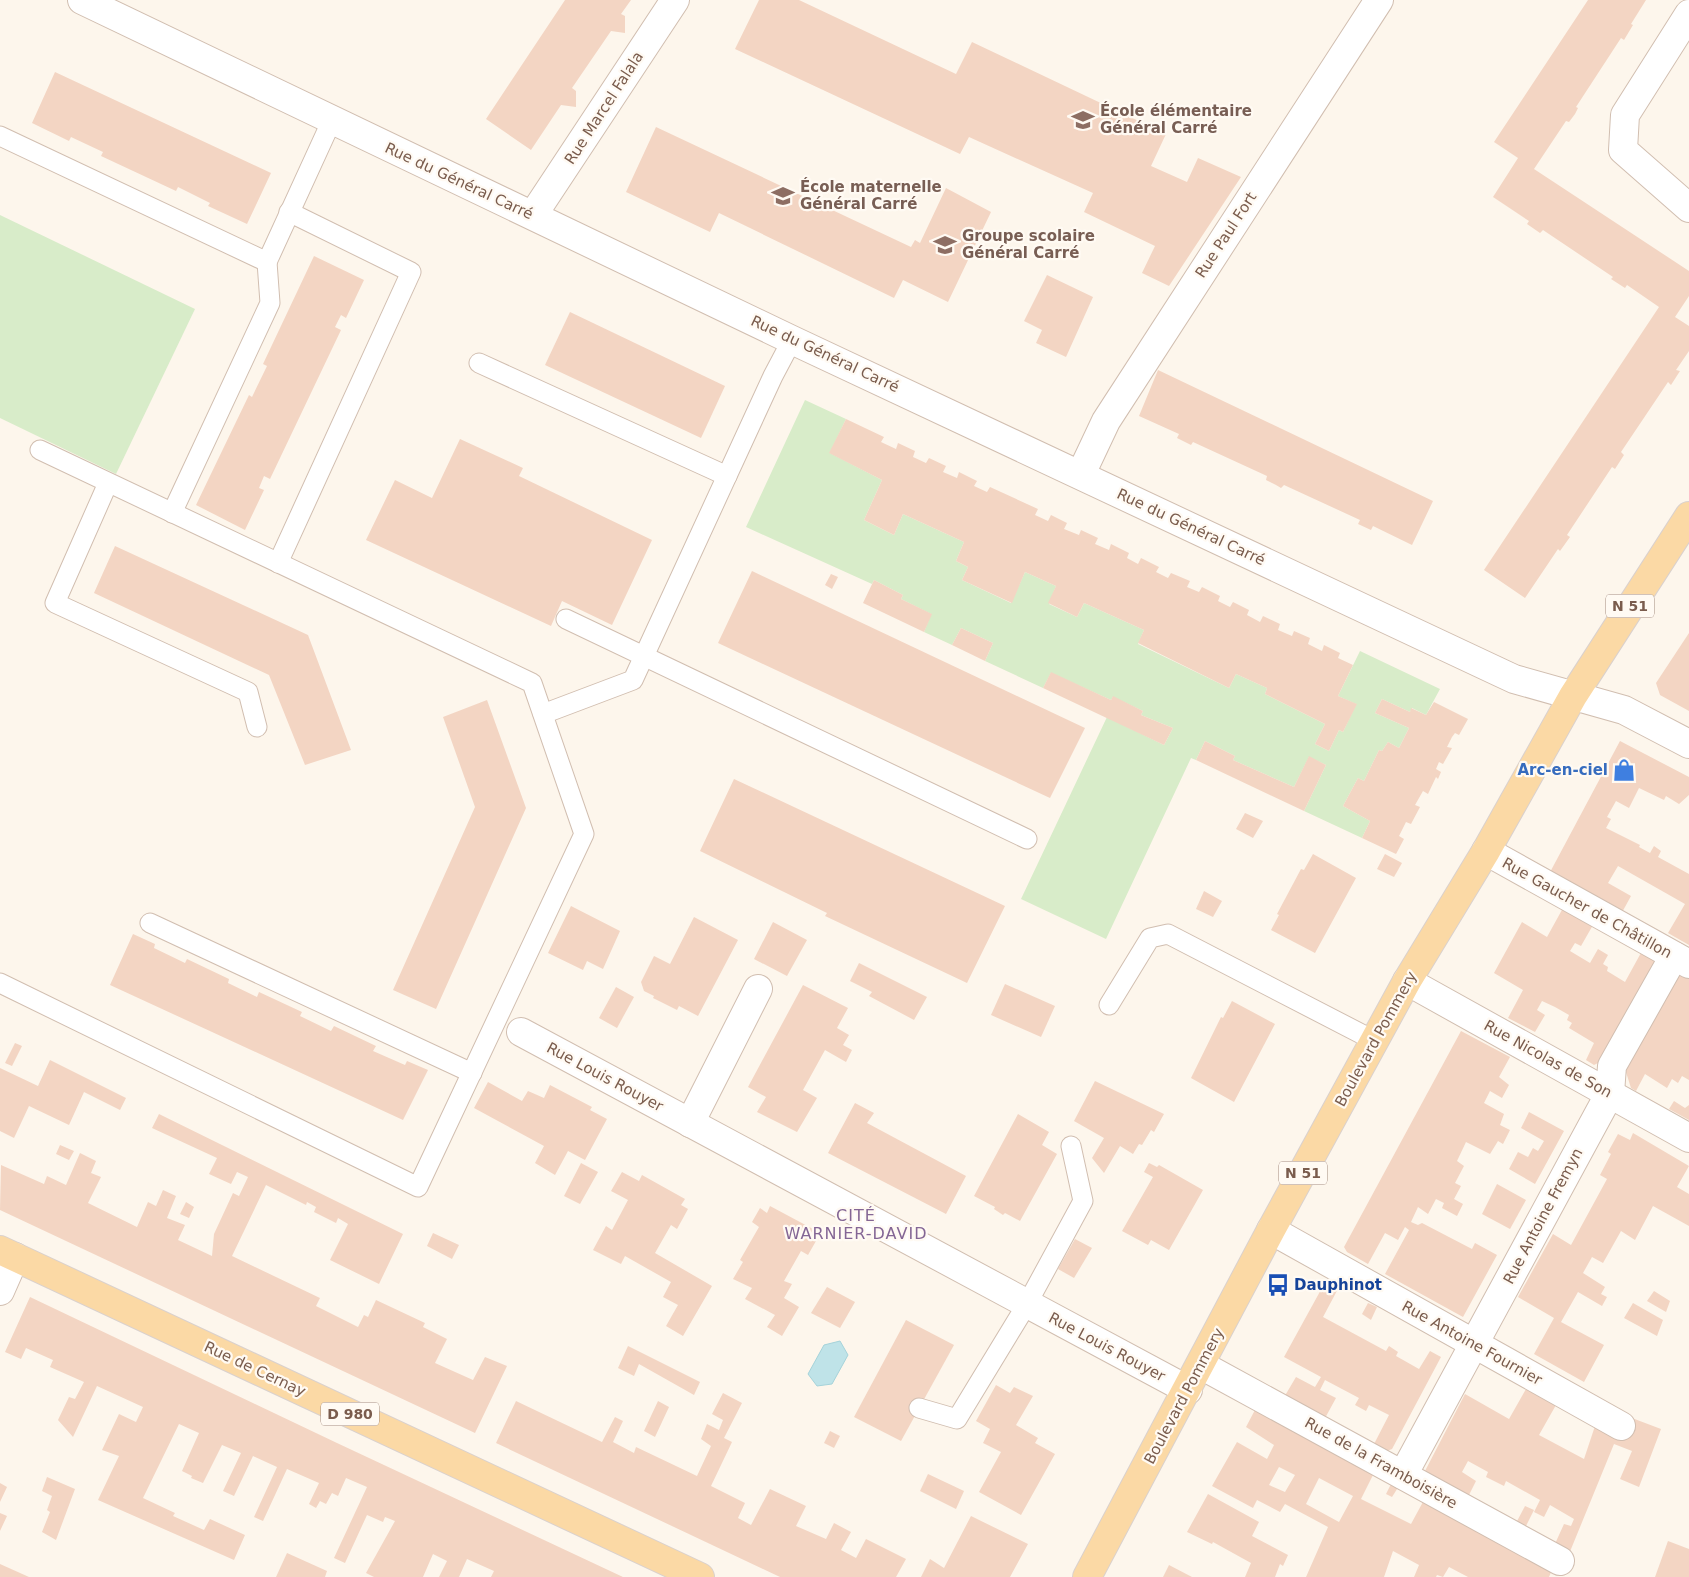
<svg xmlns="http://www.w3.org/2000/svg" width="1689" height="1577" viewBox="0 0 1689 1577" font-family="'DejaVu Sans',sans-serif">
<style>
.green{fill:#d8ecc9}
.water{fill:#bfe3e8;stroke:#a5d3da}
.building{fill:#f3d5c3;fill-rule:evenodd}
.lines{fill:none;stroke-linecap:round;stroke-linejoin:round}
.service-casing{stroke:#d1beb0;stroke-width:21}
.minor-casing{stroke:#d1beb0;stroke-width:30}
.primary-casing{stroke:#dad1cd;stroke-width:30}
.service{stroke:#fff;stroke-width:19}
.minor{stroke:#fff;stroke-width:28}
.primary{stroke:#fbd9a5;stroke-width:28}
.labels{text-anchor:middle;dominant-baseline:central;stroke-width:4.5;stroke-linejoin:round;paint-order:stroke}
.shield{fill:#fffaf3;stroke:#a28b7f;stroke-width:1}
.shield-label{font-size:14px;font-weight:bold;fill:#7a5c4d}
.street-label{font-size:15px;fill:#7a5c4d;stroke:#fffaf3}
.education-label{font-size:15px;font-weight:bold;fill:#785e54;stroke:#fffaf3;text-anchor:start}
.shop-label{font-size:15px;font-weight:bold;fill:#366cbe;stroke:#fffaf3;text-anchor:end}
.transit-label{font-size:15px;font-weight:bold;fill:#164399;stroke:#fffaf3;text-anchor:start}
.neighbourhood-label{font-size:16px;letter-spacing:1px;fill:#846695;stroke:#fffaf3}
</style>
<rect width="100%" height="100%" fill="#fdf6ec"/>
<g class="green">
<polygon points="0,215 195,309 116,474 0,418"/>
<polygon points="805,400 846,419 830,453 882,480 864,520 894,535 903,514 964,542 956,561 968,567 962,580 1011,603 1025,572 1056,586 1049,604 1077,617 1084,603 1144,630 1138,644 1229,688 1236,674 1267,688 1265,694 1325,724 1315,744 1329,751 1339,730 1343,732 1356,704 1338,696 1360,651 1440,689 1426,715 1412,708 1410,712 1382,699 1375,713 1409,728 1399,748 1388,742 1382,751 1379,750 1364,781 1358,778 1343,806 1370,821 1362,838 1304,811 1326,765 1309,757 1294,787 1233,760 1235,756 1205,741 1196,760 1191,758 1106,939 1021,899 1107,717 1164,745 1173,728 1141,715 1143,711 1113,697 1111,700 1051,673 1043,688 985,661 993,643 961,628 952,645 924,632 931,614 901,599 903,595 874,580 872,584 746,527"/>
</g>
<polygon class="water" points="840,1341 848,1355 832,1384 817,1386 808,1374 824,1345"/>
<g class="building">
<polygon points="565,0 631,0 621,14 625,16 625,33 611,31 572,88 576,91 576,107 561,105 531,150 486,119"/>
<polygon points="759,0 799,0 956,74 972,42 1166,134 1151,166 1187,182 1198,158 1241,177 1169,286 1142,273 1155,246 1084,212 1093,193 969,137 960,154 735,49"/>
<polygon points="1588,0 1646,0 1631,24 1633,25 1624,40 1621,38 1576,107 1578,108 1575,114 1569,122 1566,121 1534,169 1689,271 1689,296 1675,317 1689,326 1689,351 1676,370 1680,371 1671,385 1668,382 1621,452 1624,455 1615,469 1612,467 1567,535 1570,537 1560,551 1558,549 1525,598 1484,570 1659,307 1627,285 1625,288 1611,279 1613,277 1543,230 1540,233 1527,224 1529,221 1493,197 1518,158 1494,142"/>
<polygon points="55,72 271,173 247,224 208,206 210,203 178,187 176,191 101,156 103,152 71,137 69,141 32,123"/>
<polygon points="656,127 911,247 915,240 920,243 946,188 991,212 948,302 903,280 894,298 719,213 710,232 626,192"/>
<polygon points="314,256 364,280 346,318 341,315 335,327 341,330 270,479 264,476 259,488 264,490 245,530 196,505 249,395 252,397 267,366 263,364"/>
<polygon points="1047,275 1093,297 1066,357 1036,343 1042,330 1024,321"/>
<polygon points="570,312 725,386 701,438 545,365"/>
<polygon points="1158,370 1433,501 1412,545 1373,526 1371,530 1358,524 1360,520 1284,485 1281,488 1276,485 1266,480 1267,476 1193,442 1191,445 1177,438 1179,434 1139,416"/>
<polygon points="846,419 884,437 881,442 896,449 898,443 915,451 913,457 926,463 929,458 946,466 943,472 957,478 959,472 977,481 974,486 987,492 990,487 1038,509 1035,515 1048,521 1051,515 1067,523 1064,529 1079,535 1081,530 1098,538 1095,544 1109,550 1111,544 1129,553 1127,558 1138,564 1141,558 1159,567 1156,572 1168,578 1171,573 1190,581 1187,587 1199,592 1202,587 1220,596 1218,601 1230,607 1233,602 1249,610 1247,615 1260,622 1263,616 1280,624 1278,630 1292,636 1294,631 1310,638 1308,644 1322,651 1324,645 1340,653 1338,658 1353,665 1338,696 1357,704 1343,732 1339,730 1329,751 1315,744 1325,724 1265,694 1267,688 1236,674 1229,688 1138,643 1144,630 1084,603 1077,617 1048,603 1056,586 1025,572 1012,603 962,580 968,567 956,561 964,542 903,514 894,535 864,520 882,480 829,453"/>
<polygon points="460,439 523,468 519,476 652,540 612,625 562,601 551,626 366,540 395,480 432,498"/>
<polygon points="115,546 308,635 351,750 305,765 269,675 94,593"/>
<polygon points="752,571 1085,728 1050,798 718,643"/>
<polygon points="831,574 838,577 832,589 825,585"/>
<polygon points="874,580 903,595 901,599 932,614 924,632 863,603"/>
<polygon points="961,628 993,643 985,661 952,645"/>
<polygon points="1689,633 1689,711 1660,695 1656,683"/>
<polygon points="1051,672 1111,700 1113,696 1143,711 1141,715 1173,728 1164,745 1043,688"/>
<polygon points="1382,699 1410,712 1411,708 1426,715 1434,702 1468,719 1459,735 1455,733 1452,737 1447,747 1452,748 1443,764 1439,762 1436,769 1441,772 1438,779 1436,777 1428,794 1423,791 1415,805 1420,807 1411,824 1406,822 1399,836 1404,839 1396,854 1362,838 1370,821 1343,806 1358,778 1364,781 1379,750 1382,751 1388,742 1399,748 1409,728 1375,713"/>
<polygon points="487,700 526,808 436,1009 393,990 475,807 443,717"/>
<polygon points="1205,741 1235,756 1233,760 1294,787 1309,756 1326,765 1304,811 1196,760"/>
<polygon points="1620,741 1689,777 1689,795 1679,804 1666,796 1664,800 1639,788 1629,808 1616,801 1607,817 1611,819 1606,828 1640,845 1639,847 1650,853 1654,846 1661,851 1658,857 1689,874 1689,945 1668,933 1685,904 1618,866 1608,883 1631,896 1620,916 1548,876"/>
<polygon points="734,779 1005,906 967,983 825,916 827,913 700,851"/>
<polygon points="1245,813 1263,821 1253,838 1236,829"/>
<polygon points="1313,854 1356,878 1315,953 1271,930 1279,915 1277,914 1301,869 1304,870"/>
<polygon points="1385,854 1402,863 1394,877 1377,869"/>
<polygon points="1204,891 1222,901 1213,917 1196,909"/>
<polygon points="571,906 620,931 603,969 587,961 583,970 548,953"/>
<polygon points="1563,908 1593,925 1581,946 1575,943 1570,951 1590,963 1598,949 1608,955 1603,964 1608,967 1607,971 1625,982 1642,951 1653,957 1655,963 1602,1061 1594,1065 1586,1060 1594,1043 1569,1028 1572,1023 1567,1020 1569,1015 1555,1007 1542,1001 1537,1010 1545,1015 1535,1032 1508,1018 1523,990 1494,973 1522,922 1547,937"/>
<polygon points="694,917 738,940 698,1016 679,1006 677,1010 653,998 654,996 644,991 641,982 654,956 670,964"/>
<polygon points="773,922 807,940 787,976 754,959"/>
<polygon points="133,934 155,944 154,948 185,963 187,959 229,979 228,983 257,997 259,992 302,1012 300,1016 331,1031 334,1026 376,1046 373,1051 405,1065 407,1061 428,1070 403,1120 110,985"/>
<polygon points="859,963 927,997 914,1020 869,996 872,992 850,981"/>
<polygon points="1685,975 1689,977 1689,1080 1682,1076 1678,1083 1672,1079 1667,1088 1645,1074 1636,1091 1631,1088 1625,1069 1675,976"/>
<polygon points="1005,984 1055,1006 1041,1037 991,1015"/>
<polygon points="803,985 848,1008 837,1028 849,1035 843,1045 852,1050 846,1062 825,1050 803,1090 817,1098 797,1132 757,1112 766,1097 748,1087"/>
<polygon points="616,987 634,997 617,1028 599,1018"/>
<polygon points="1232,1001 1275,1024 1234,1102 1191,1078 1221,1017 1223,1018"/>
<polygon points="1461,1031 1510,1057 1499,1077 1509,1085 1502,1098 1490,1091 1484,1103 1504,1114 1500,1125 1510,1130 1503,1144 1498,1141 1490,1154 1466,1142 1457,1161 1464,1166 1455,1183 1461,1186 1454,1199 1463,1204 1457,1216 1442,1208 1444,1203 1436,1199 1428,1214 1418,1207 1411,1222 1418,1225 1422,1223 1472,1249 1475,1243 1497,1255 1463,1317 1385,1274 1409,1230 1405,1227 1398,1240 1385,1233 1368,1264 1347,1252 1344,1247"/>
<polygon points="15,1043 22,1046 12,1066 5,1063"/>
<polygon points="50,1060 126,1098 120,1110 84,1092 69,1125 29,1106 14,1138 0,1131 0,1068 38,1086"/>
<polygon points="1095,1081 1164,1114 1154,1132 1151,1130 1142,1145 1139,1144 1133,1154 1120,1146 1104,1173 1092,1158 1104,1138 1074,1121"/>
<polygon points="488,1082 522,1101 528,1091 544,1098 550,1085 592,1107 590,1110 607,1119 585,1160 568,1151 555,1175 535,1163 544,1146 474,1108"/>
<polygon points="1674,1101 1685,1108 1689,1105 1689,1120 1669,1109"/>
<polygon points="855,1103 874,1113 867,1123 966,1176 946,1214 828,1153"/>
<polygon points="1529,1112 1564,1131 1535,1184 1509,1169 1518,1152 1528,1157 1533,1148 1538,1151 1544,1141 1521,1128"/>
<polygon points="159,1114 403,1234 379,1284 330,1260 348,1224 338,1218 336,1223 314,1212 316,1207 307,1202 306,1205 266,1185 232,1256 320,1298 316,1306 358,1327 364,1315 368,1317 376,1300 425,1323 423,1327 447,1339 435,1363 473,1380 485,1357 507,1366 475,1433 0,1210 1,1165 44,1184 47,1176 66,1185 80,1153 96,1161 91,1173 101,1177 88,1203 137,1227 148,1202 156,1206 163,1190 176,1196 167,1218 185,1225 178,1240 212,1256 214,1234 233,1193 239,1196 248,1177 237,1172 231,1184 209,1174 217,1158 152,1128"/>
<polygon points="1018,1114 1049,1132 1042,1145 1057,1154 1020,1221 1005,1213 1003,1215 994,1209 995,1207 974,1196"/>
<polygon points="1633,1133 1689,1166 1677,1187 1689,1194 1689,1226 1653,1206 1635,1240 1621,1231 1603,1263 1592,1257 1583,1273 1605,1287 1601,1294 1607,1297 1602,1306 1578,1292 1561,1322 1604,1345 1584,1382 1534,1354 1554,1318 1518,1297 1553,1234 1571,1245 1607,1179 1600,1175 1611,1154 1608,1152 1618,1134 1630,1140"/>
<polygon points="60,1145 74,1151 69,1160 56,1154"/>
<polygon points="581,1163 598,1172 580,1204 564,1196"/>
<polygon points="1149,1163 1157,1167 1159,1165 1203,1190 1169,1250 1151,1240 1148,1245 1122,1231 1153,1177 1144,1172"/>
<polygon points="622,1172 639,1181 642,1175 685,1199 681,1205 688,1209 677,1229 671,1225 655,1253 712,1286 683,1336 666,1326 678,1305 663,1297 671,1282 625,1256 621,1264 593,1250 606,1226 612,1230 628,1200 611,1191"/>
<polygon points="1497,1184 1526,1200 1510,1229 1482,1214"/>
<polygon points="186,1202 194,1207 189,1218 180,1214"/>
<polygon points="770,1206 813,1229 809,1237 816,1241 808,1255 801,1251 784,1281 792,1284 784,1298 799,1307 782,1336 767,1327 775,1315 745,1299 752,1288 733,1279 743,1262 740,1260 759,1227 752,1222 760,1208 767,1213"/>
<polygon points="433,1233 459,1245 452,1259 427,1246"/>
<polygon points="1075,1239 1092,1248 1074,1278 1058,1269"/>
<polygon points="1331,1282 1339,1287 1323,1317 1386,1351 1389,1346 1398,1352 1396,1356 1419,1369 1430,1351 1441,1357 1392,1449 1384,1452 1373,1446 1389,1415 1369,1405 1366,1411 1355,1405 1359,1398 1325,1380 1320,1390 1336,1398 1324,1420 1283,1399 1296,1377 1315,1387 1321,1377 1284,1357 1323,1286"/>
<polygon points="827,1287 855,1302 840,1328 811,1313"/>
<polygon points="1654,1291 1670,1301 1666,1312 1647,1301"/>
<polygon points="30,1297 337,1443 623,1577 491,1577 494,1571 467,1559 459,1577 439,1577 447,1561 433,1554 423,1577 374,1577 366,1573 395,1521 385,1517 383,1522 367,1515 345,1563 334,1558 367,1487 346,1478 338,1496 332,1493 326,1504 320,1501 316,1508 309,1504 319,1483 287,1469 263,1521 254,1517 277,1467 253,1456 234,1496 223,1491 241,1453 222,1445 203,1483 191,1478 192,1476 182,1471 199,1433 179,1424 143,1498 175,1513 173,1516 204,1530 210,1519 245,1535 234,1560 98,1500 119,1456 102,1450 119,1414 136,1422 143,1407 97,1386 73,1437 58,1420 69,1397 75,1399 84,1382 50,1367 53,1360 26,1348 21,1359 5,1352"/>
<polygon points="1368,1303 1377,1307 1371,1320 1362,1314"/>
<polygon points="1633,1303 1663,1320 1657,1336 1624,1318"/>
<polygon points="906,1320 954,1345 901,1441 854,1417"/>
<polygon points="628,1346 700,1382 694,1395 639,1364 634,1376 618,1368"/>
<polygon points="996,1385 1010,1393 1014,1387 1033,1396 1016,1425 1038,1438 1035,1443 1055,1454 1021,1515 979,1492 1001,1452 983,1443 990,1429 976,1421"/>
<polygon points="1526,1389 1556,1405 1539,1435 1584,1459 1595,1426 1624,1415 1661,1429 1639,1487 1620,1479 1632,1451 1614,1444 1569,1554 1554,1546 1564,1524 1571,1526 1574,1519 1550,1505 1544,1517 1534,1512 1540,1500 1506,1481 1504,1486 1486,1477 1488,1472 1468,1461 1462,1472 1476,1481 1467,1499 1429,1477 1425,1471 1465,1394 1509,1419"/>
<polygon points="723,1393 742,1403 724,1438 732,1442 711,1486 745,1503 738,1518 751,1525 770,1489 806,1506 796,1526 826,1539 834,1523 851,1532 841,1550 856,1558 866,1539 906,1559 896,1577 780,1577 496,1443 516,1401 602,1442 615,1417 623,1421 613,1442 634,1453 636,1447 697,1476 711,1446 701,1439 707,1424 719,1430 723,1420 712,1414"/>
<polygon points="658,1401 669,1407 655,1437 644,1431"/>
<path d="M 1256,1408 L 1374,1473 L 1361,1499 L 1411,1524 L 1424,1500 L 1552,1570 L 1549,1577 L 1468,1577 L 1449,1567 L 1443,1577 L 1437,1575 L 1436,1577 L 1414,1577 L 1419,1565 L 1393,1551 L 1384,1577 L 1306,1577 L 1328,1527 L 1285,1504 L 1280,1512 L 1257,1500 L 1253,1508 L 1212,1486 L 1237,1442 L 1267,1459 L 1274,1445 L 1246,1427 ZM 1279,1467 L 1295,1475 L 1285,1492 L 1269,1485 ZM 1319,1478 L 1353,1496 L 1339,1522 L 1306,1504 Z"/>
<polygon points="830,1431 840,1436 834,1448 824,1443"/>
<polygon points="928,1474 964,1491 956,1509 920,1491"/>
<polygon points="47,1477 75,1489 56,1540 42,1532 50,1512 47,1510 52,1496 42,1491"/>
<polygon points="1392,1482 1399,1486 1392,1497 1386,1494"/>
<polygon points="0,1483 7,1487 0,1502"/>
<polygon points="1208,1494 1259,1522 1252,1536 1288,1555 1283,1566 1280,1564 1275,1577 1245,1577 1251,1563 1213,1542 1212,1544 1187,1532"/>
<polygon points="1525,1506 1534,1510 1524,1530 1515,1525"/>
<polygon points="0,1513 7,1516 0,1531"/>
<polygon points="971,1516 1028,1544 1010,1577 921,1577 930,1559 944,1568"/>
<polygon points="1668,1541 1689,1549 1689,1577 1655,1577"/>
<polygon points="287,1553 327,1571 325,1577 276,1577"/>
<polygon points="0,1564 29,1577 0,1577"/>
<polygon points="1169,1565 1192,1577 1163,1577"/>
</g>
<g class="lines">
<defs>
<g id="service">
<polyline points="0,136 267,262 332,120"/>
<polyline points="479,363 727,476"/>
<polyline points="108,483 55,603 248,692 257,727"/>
<polyline points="172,513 270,303 267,262"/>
<polyline points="278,563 411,272 289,212"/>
<polyline points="566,619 1027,839"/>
<polyline points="543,714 633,680 773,376 792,340"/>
<polyline points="150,923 472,1073"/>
<polyline points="0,983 418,1187 584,834 532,683 40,450"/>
<polyline points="1109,1005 1150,938 1168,934 1375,1041"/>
<polyline points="919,1408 957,1419 1027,1304 1083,1201 1071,1146"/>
</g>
<g id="minor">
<polyline points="82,0 792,340 1499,672 1514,679 1624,710 1689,744"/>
<polyline points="1689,14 1625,115 1623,150 1689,208"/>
<polyline points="533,215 675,0"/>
<polyline points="1081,474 1106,421 1379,0"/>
<polyline points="1486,851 1689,964"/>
<polyline points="1407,981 1689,1138"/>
<polyline points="521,1032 1188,1390"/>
<polyline points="690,1123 758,989"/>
<polyline points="1271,1230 1621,1426"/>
<polyline points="0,1291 15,1257"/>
<polyline points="1201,1365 1560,1561"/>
<polyline points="1403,1475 1610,1093 1612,1066 1674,956"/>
</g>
<g id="primary">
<polyline points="0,1250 700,1577"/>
<polyline points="1087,1577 1271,1230 1407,981 1486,851 1573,696 1689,516"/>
</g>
</defs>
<use href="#service" class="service-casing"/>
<use href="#minor" class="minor-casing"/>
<use href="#primary" class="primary-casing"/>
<use href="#service" class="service"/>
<use href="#minor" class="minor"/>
<use href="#primary" class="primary"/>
</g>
<defs>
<symbol id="school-bare" viewBox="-9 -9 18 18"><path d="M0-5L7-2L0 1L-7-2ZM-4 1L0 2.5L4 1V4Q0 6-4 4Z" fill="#8d6e63" stroke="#fffaf3" stroke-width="2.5" paint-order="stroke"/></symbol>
<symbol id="shop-bare" viewBox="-9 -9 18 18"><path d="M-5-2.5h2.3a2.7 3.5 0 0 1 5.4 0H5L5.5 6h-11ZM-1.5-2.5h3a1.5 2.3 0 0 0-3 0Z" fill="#3f7fe0" stroke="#fffaf3" stroke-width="2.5" paint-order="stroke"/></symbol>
<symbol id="bus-bare" viewBox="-9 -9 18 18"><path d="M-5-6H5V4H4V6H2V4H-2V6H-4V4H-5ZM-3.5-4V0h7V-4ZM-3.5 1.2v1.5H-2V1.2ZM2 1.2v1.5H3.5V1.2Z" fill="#1a4fb4" stroke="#fffaf3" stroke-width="2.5" paint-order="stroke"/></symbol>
</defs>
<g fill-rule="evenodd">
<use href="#school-bare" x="1067" y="104" width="32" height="32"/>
<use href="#school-bare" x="767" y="180" width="32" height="32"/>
<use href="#school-bare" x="929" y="229" width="32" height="32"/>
<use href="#shop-bare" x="1608" y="754" width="32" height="32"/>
<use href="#bus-bare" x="1262" y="1269" width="32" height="32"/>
</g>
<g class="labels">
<g class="shield">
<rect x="1606" y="594.5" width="48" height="23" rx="4"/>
<rect x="1279" y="1161.5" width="48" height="23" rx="4"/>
<rect x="321" y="1402.5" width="58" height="23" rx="4"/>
</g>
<g class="shield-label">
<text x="1630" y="606">N 51</text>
<text x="1303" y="1173">N 51</text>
<text x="350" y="1414">D 980</text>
</g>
<g class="street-label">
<text transform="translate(604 108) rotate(-57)">Rue Marcel Falala</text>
<text transform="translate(459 181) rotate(25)">Rue du Général Carré</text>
<text transform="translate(1226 235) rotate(-57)">Rue Paul Fort</text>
<text transform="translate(825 354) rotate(25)">Rue du Général Carré</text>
<text transform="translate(1191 527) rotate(25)">Rue du Général Carré</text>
<text transform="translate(1587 908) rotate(29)">Rue Gaucher de Châtillon</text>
<text transform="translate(1376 1039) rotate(-61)">Boulevard Pommery</text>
<text transform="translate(1548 1059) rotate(29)">Rue Nicolas de Son</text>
<text transform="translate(605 1077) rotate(28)">Rue Louis Rouyer</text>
<text transform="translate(1543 1216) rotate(-62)">Rue Antoine Fremyn</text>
<text transform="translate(1472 1343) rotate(29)">Rue Antoine Fournier</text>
<text transform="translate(1107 1347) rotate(28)">Rue Louis Rouyer</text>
<text transform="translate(255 1369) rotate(25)">Rue de Cernay</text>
<text transform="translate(1184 1396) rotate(-62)">Boulevard Pommery</text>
<text transform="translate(1381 1463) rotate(29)">Rue de la Framboisière</text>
</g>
<g class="education-label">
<text x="1100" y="111">École élémentaire<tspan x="1100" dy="17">Général Carré</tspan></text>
<text x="800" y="187">École maternelle<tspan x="800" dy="17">Général Carré</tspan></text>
<text x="962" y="236">Groupe scolaire<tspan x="962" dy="17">Général Carré</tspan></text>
</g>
<g class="shop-label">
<text x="1608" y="770">Arc-en-ciel</text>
</g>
<g class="transit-label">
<text x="1294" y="1285">Dauphinot</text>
</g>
<g class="neighbourhood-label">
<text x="856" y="1215">CITÉ<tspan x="856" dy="18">WARNIER-DAVID</tspan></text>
</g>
</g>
</svg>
